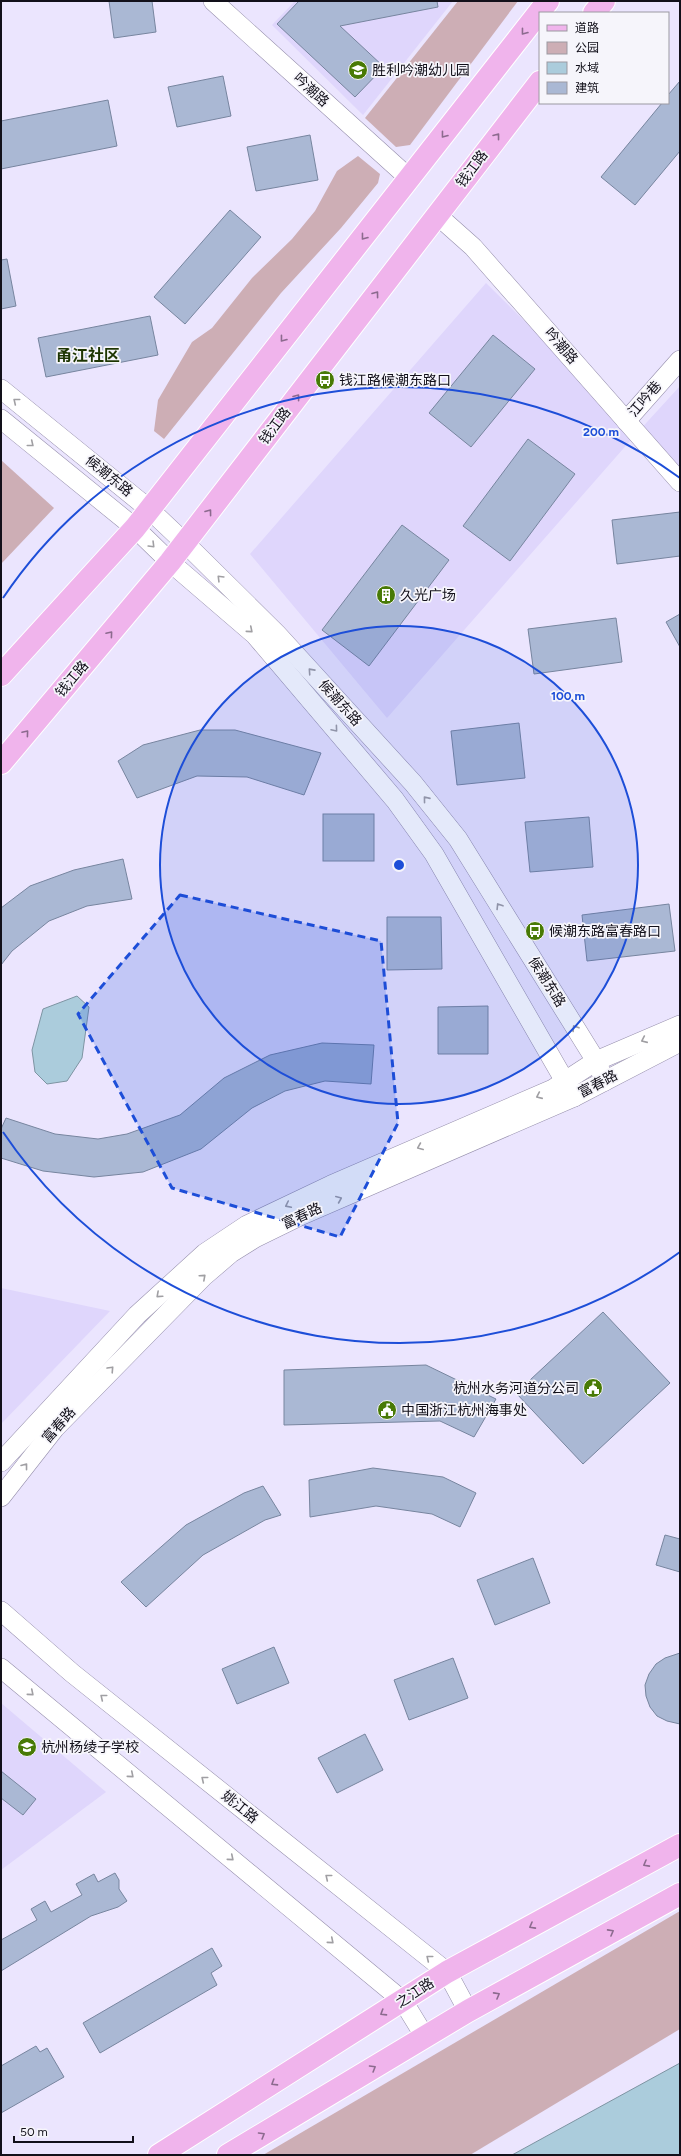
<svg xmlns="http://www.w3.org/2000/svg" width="681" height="2156" viewBox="0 0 681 2156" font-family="Figtree,'Noto Sans SC',sans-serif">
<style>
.built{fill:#dfd6fc}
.green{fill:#cdaeb5}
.water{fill:#abccdc;stroke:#7d94a2}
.building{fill:#aab8d4;stroke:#77859f}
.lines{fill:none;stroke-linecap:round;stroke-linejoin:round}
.minor-casing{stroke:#958eab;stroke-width:20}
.major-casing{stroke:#fff;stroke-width:24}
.minor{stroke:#fff;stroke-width:19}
.major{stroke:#f0b4ec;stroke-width:22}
.oneway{stroke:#8c6a8e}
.oneway2{stroke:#a09fa3}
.marked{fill:#1d4ed8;fill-opacity:0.2;stroke:#1d4ed8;stroke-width:3;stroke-dasharray:8 5;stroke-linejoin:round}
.ring{fill:none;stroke:#1d4ed8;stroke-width:2}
.labels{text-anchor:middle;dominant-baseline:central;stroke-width:3.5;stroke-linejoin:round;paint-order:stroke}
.poi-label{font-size:14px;fill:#12101a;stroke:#f6f5fb;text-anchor:start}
.street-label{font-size:14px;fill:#12101a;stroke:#f6f5fb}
.quarter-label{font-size:16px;font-weight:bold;fill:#1d3502;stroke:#f6f5fb}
.centre{fill:#1d4ed8;stroke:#f6f5fb;stroke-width:2}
.ring-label{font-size:12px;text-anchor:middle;font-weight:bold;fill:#1d4ed8;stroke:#f6f5fb;stroke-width:3.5;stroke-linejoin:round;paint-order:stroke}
</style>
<rect width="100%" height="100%" fill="#ebe5fe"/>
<g class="built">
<polygon points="295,1 453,1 363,115 272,25"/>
<polygon points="486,283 637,433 680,386 680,473 637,433 387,718 250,554"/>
<polygon points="1,1288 110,1311 1,1424"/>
<polygon points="1,1703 106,1792 1,1870"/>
</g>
<g class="green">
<polygon points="458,1 518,1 410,145 396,147 365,118"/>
<polygon points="358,156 380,174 378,183 341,228 281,293 164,439 154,431 158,400 192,342 212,328 252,278 292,239 315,211 337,171"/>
<polygon points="1,460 54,508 1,564"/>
<polygon points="680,1911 680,2029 470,2155 263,2155"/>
</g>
<g class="water">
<polygon points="77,996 89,1007 82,1058 67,1081 47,1084 35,1072 32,1050 43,1009"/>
<polygon points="680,2063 680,2155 512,2155"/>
</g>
<g class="building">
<polygon points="109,1 152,1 156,32 114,38"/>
<polygon points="299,1 437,1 438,7 340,26 384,67 355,97 277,24"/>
<polygon points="223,76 231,116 177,127 168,87"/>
<polygon points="680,81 680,151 635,205 601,177 662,103 668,103 668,95"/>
<polygon points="108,100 117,146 1,169 1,121"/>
<polygon points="310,135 318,180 256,191 247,147"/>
<polygon points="230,210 261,237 185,324 154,297"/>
<polygon points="7,259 16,306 1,309 1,260"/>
<polygon points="150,316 158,355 46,377 38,338"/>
<polygon points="493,335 535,369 471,447 429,413"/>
<polygon points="528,439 575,474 510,561 463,526"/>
<polygon points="680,512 680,556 617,564 612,520"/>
<polygon points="402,525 449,560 369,666 322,630"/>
<polygon points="680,614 680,647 666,622"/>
<polygon points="616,618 622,662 534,674 528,629"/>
<polygon points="519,723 525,778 457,785 451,731"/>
<polygon points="200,730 235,730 321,753 304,795 247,777 197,776 137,798 118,761 143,745"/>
<rect x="323" y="814" width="51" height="47"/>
<polygon points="589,817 593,867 530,872 525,822"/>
<polygon points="123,859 132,899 87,906 49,921 12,951 1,965 1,908 30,886 74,870"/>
<polygon points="669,904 675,951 587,961 582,915"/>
<polygon points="387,917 441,917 442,969 387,970"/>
<polygon points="488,1006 488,1054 438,1054 438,1007"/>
<polygon points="322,1043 374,1045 371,1084 325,1081 285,1091 252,1108 201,1149 143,1172 94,1177 43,1171 1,1158 1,1129 6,1118 55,1134 98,1139 127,1134 180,1115 224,1078 270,1055"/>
<polygon points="603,1312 670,1383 583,1464 516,1393"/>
<polygon points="426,1365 496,1399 474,1437 440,1421 284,1425 284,1370"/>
<polygon points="373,1468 443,1477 476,1493 460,1527 432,1514 376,1506 310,1517 309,1480"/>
<polygon points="263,1486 281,1515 265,1520 203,1555 146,1607 121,1582 186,1525 244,1493"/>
<polygon points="665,1535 680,1539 680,1572 656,1565"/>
<polygon points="533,1558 550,1603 495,1625 477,1580"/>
<polygon points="274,1647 289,1683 237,1704 222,1669"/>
<polygon points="680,1653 680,1724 667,1721 657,1716 650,1707 646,1696 645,1685 649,1674 656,1664 665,1658"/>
<polygon points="453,1658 468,1698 409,1720 394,1680"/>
<polygon points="365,1734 383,1770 337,1793 318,1758"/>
<polygon points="1,1771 36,1799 23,1815 1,1798"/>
<polygon points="115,1873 119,1880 119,1889 127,1901 118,1907 91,1916 1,1971 1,1940 37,1920 31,1909 45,1901 51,1912 82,1895 76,1884 94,1874 98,1882"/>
<polygon points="212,1948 222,1966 211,1973 217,1985 100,2053 83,2023"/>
<polygon points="36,2046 40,2052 47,2048 64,2077 1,2113 1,2066"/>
</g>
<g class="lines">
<defs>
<g id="minor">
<polyline points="213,1 410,179"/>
<polyline points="437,215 473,247 680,482"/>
<polyline points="1,389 149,509 185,543 276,633 413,783 458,839 596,1061 605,1081"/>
<polyline points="1,419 135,528 170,562 255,635 395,800 434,854 574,1097"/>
<polyline points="626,421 680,360"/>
<polyline points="1,1462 137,1315 205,1253 247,1225 331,1185 553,1089 596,1061 680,1025"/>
<polyline points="1,1497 55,1428 203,1277 231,1253 255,1238 302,1215 574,1097 680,1042"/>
<polyline points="1,1611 72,1673 447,1972 468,2011"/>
<polyline points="1,1668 403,2001 425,2037"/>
</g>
<g id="major">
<polyline points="594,13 604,1"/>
<polyline points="1,675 135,528 548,1"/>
<polyline points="1,763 170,562 540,82"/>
<polyline points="159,2155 447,1972 680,1845"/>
<polyline points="228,2155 468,2011 680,1894"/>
</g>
</defs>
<use href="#minor" class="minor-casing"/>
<use href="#major" class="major-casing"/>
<use href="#minor" class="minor"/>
<use href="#major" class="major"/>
</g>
<defs><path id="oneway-chevron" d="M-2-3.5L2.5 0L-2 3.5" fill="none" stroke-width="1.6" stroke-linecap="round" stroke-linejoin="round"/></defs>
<g class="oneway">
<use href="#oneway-chevron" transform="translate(524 32) rotate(128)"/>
<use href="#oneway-chevron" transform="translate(444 135) rotate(128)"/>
<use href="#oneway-chevron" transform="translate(497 136) rotate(-52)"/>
<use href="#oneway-chevron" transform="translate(364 237) rotate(128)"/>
<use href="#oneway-chevron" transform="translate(376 294) rotate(-53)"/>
<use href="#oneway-chevron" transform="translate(283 339) rotate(128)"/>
<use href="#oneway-chevron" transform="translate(297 397) rotate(-53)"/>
<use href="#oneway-chevron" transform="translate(209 512) rotate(-53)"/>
<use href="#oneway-chevron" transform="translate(110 634) rotate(-50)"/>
<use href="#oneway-chevron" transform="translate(26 733) rotate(-50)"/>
<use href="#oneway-chevron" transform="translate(646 1864) rotate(151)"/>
<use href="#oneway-chevron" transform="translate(532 1926) rotate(151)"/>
<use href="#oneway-chevron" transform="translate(611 1932) rotate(-29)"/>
<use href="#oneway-chevron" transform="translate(497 1995) rotate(-29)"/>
<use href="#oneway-chevron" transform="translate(383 2013) rotate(148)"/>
<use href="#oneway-chevron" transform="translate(373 2068) rotate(-31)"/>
<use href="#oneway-chevron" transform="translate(274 2083) rotate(148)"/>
<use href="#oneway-chevron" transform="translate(262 2135) rotate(-31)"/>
</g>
<g class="oneway2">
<use href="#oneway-chevron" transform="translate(16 401) rotate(-141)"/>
<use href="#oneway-chevron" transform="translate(31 444) rotate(39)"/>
<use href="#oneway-chevron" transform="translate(152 545) rotate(45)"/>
<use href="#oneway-chevron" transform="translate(220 578) rotate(-135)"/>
<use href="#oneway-chevron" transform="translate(250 630) rotate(40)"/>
<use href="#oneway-chevron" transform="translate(311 671) rotate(-132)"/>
<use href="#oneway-chevron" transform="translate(335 729) rotate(50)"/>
<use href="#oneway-chevron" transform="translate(426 799) rotate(-129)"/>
<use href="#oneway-chevron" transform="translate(499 906) rotate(-122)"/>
<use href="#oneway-chevron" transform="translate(575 1028) rotate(-122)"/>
<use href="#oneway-chevron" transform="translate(644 1040) rotate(156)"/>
<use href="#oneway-chevron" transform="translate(539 1096) rotate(156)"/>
<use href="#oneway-chevron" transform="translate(420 1147) rotate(157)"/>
<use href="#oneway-chevron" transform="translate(339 1199) rotate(-23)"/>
<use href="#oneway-chevron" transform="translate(288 1205) rotate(154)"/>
<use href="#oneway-chevron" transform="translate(203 1277) rotate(-42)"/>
<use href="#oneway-chevron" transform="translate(159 1295) rotate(138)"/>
<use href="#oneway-chevron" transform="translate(111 1369) rotate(-47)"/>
<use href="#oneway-chevron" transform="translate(25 1466) rotate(-52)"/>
<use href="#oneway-chevron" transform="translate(31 1693) rotate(40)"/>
<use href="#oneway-chevron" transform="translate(103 1697) rotate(-141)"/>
<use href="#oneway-chevron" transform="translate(131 1775) rotate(40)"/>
<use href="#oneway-chevron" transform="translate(204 1779) rotate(-141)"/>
<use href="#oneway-chevron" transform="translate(231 1858) rotate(40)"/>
<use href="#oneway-chevron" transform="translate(328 1877) rotate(-141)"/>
<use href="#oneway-chevron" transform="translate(331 1941) rotate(40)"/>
<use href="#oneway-chevron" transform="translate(429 1958) rotate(-141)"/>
</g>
<path class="marked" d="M 180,895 L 381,941 L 398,1123 L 340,1237 L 172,1188 L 78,1014 Z"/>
<circle cx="399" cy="865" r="239" fill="#1d4ed8" fill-opacity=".12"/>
<g class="ring">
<circle cx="399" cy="865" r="239"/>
<path d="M680 1252A478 478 0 0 1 3 1132M3 598A478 478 0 0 1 680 478"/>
</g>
<defs>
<symbol id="school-disc" viewBox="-11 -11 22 22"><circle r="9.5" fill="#487a05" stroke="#f6f5fb"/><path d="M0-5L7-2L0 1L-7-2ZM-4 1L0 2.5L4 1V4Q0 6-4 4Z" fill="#fff"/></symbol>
<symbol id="bus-disc" viewBox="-11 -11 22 22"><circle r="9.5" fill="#487a05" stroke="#f6f5fb"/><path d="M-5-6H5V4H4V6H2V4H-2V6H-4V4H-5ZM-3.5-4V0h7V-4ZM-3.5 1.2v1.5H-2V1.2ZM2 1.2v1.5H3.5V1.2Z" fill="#fff"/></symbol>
<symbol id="building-disc" viewBox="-11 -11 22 22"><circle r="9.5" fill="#487a05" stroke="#f6f5fb"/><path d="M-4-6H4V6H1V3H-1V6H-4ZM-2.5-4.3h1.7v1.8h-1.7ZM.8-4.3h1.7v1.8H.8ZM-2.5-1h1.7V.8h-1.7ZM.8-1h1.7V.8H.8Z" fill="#fff"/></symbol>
<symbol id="civic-disc" viewBox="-11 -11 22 22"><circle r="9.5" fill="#487a05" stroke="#f6f5fb"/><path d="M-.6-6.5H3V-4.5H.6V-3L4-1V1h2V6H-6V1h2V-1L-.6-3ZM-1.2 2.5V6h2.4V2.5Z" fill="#fff"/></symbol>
</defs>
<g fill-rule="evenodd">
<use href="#school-disc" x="347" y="59" width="22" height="22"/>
<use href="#bus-disc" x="314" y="369" width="22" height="22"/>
<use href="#building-disc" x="375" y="584" width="22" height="22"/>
<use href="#bus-disc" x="524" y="920" width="22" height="22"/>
<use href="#civic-disc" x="582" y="1377" width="22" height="22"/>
<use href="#civic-disc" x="376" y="1399" width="22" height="22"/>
<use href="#school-disc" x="16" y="1736" width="22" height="22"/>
</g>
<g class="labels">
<g class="poi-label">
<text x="372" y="70">胜利吟潮幼儿园</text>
<text x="339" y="380">钱江路候潮东路口</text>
<text x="400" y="595">久光广场</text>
<text x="549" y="931">候潮东路富春路口</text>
<text x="579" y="1388" text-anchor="end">杭州水务河道分公司</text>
<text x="401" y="1410">中国浙江杭州海事处</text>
<text x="41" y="1747">杭州杨绫子学校</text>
</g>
<g class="street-label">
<text transform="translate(311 90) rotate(42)">吟潮路</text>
<text transform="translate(472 169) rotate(-53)">钱江路</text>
<text transform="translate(561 346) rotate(49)">吟潮路</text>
<text transform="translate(645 399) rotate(-49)">江吟巷</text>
<text transform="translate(275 426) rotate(-53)">钱江路</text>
<text transform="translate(109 476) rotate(39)">候潮东路</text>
<text transform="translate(72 679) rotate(-50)">钱江路</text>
<text transform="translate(340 703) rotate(48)">候潮东路</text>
<text transform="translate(547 982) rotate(58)">候潮东路</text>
<text transform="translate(598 1084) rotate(-28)">富春路</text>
<text transform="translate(302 1216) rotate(-25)">富春路</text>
<text transform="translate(59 1425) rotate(-49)">富春路</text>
<text transform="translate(240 1807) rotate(39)">姚江路</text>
<text transform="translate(415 1993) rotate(-33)">之江路</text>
</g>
<g class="quarter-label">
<text x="88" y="355">甬江社区</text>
</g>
</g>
<circle cx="399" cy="865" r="6" class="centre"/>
<g class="ring-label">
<text x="601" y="436">200 m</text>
<text x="568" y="700">100 m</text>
</g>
<rect width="681" height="2156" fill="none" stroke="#12101a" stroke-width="4"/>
<rect x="539" y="12" width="130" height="92" fill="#f6f5fb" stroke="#9b99a1"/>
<rect x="547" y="25" width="20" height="6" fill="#f0b4ec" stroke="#9b99a1"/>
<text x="575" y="32" font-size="12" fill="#12101a">道路</text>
<rect x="547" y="42" width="20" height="12" fill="#cdaeb5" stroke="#9b99a1"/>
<text x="575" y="52" font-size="12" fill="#12101a">公园</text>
<rect x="547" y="62" width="20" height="12" fill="#abccdc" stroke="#9b99a1"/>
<text x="575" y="72" font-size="12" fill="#12101a">水域</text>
<rect x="547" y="82" width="20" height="12" fill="#aab8d4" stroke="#9b99a1"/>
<text x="575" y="92" font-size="12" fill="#12101a">建筑</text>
<path d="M14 2136v6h119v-6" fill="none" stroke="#12101a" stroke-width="2"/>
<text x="20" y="2136" font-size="12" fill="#12101a" stroke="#f6f5fb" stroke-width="3" paint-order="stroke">50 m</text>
</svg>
